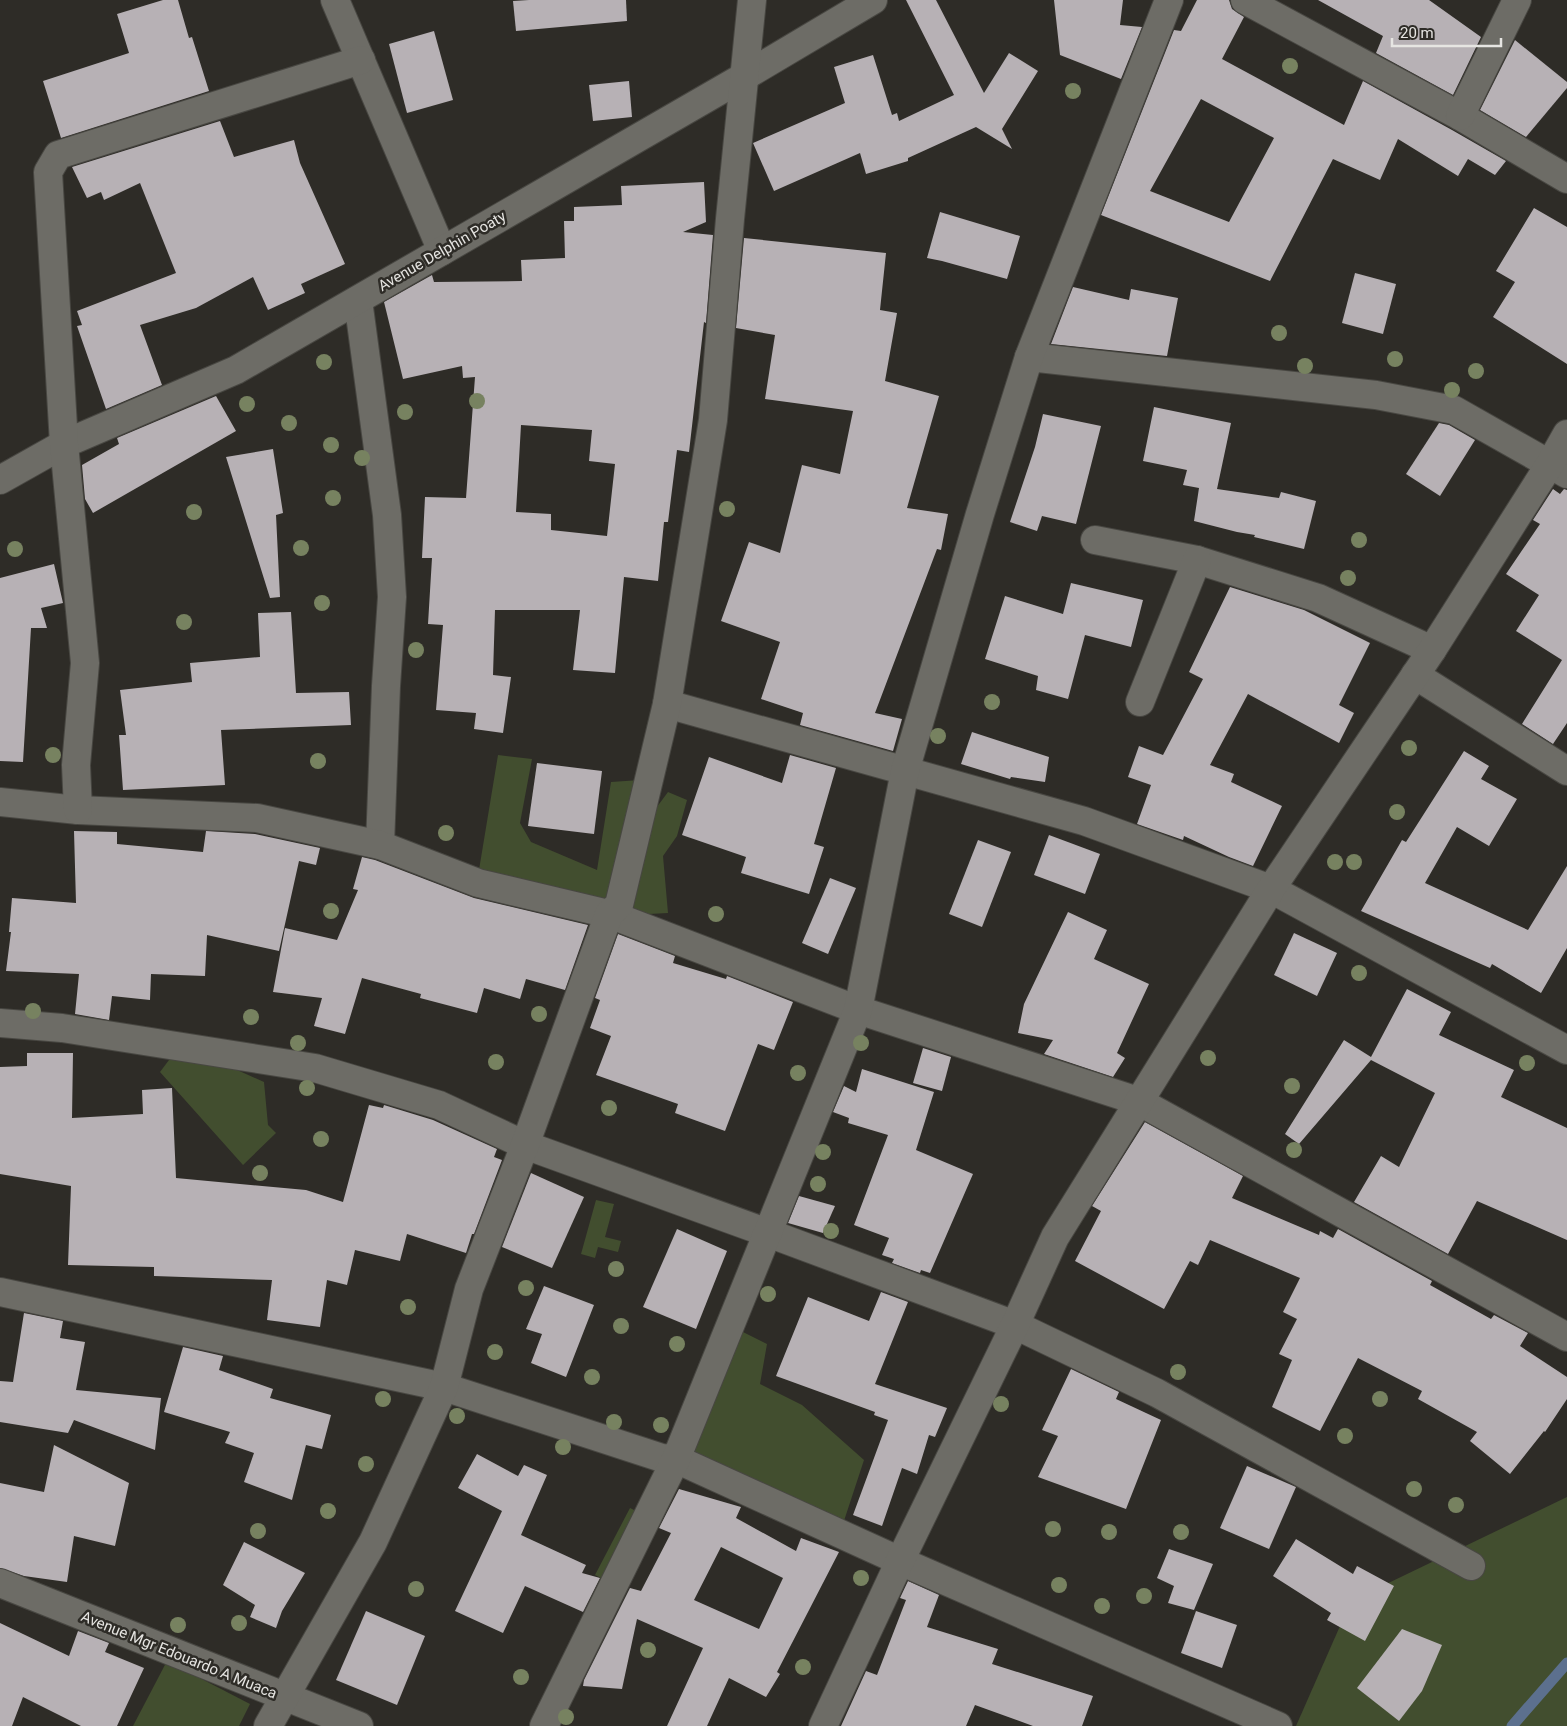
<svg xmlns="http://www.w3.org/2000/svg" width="1567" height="1726" viewBox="0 0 1567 1726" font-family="Roboto,sans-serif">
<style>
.green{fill:#424e2f}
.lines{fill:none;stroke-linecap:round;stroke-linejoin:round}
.stream{stroke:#5c708e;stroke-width:11}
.building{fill:#b7b1b5;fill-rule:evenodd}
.minor-casing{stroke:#484742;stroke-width:30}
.minor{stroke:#6d6c66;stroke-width:28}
.tree{fill:#778260}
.labels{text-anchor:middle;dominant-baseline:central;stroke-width:5;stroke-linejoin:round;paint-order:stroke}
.street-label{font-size:15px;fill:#e6e5e2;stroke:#2e2c27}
</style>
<rect width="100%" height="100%" fill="#2e2c27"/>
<g class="green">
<polygon points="498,755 532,759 520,823 531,842 597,870 611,782 640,780 607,911 478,876"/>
<polygon points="668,792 687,800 677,836 663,856 668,913 630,915 642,827"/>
<polygon points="175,1052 204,1055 264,1082 268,1125 276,1133 243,1165 160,1072"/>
<polygon points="596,1200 614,1204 605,1237 621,1241 618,1252 598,1247 595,1258 581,1254"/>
<polygon points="741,1331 767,1344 760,1384 802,1405 864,1460 841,1530 688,1463"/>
<polygon points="1567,1497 1567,1726 1296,1726 1351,1601"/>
<polygon points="630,1508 646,1516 611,1583 595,1575"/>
<polygon points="167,1661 250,1704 239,1726 133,1726"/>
</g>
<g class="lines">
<polyline class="stream" points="1512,1726 1567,1663"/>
</g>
<g class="building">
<polygon points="163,0 178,0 189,38 192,37 209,91 61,138 43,81 129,53 117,14"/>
<polygon points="529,0 626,0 627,21 516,31 513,1"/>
<polygon points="906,0 936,0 984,93 1009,53 1038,71 1002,129 1012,149 976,127 908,158 908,161 866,174 860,153 774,191 753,143 845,103 834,67 873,55 892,115 897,113 899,121 954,95"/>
<polygon points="1054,0 1123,0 1120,25 1142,27 1121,79 1060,55"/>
<path d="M 1197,0 L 1229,0 L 1232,9 L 1244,17 L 1222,59 L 1344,125 L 1363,81 L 1452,130 L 1506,161 L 1495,175 L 1468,159 L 1458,176 L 1398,139 L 1380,180 L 1333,159 L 1270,281 L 1101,215 L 1174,30 L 1181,31 ZM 1201,99 L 1274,138 L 1229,222 L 1150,191 Z"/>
<polygon points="1318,0 1429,0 1481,37 1453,95 1376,53 1383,36"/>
<polygon points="434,31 453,100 407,113 389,44"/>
<polygon points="1515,40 1567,82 1567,88 1526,137 1480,110"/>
<polygon points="629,81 632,117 593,121 589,85"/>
<polygon points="220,121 234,157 294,140 300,163 345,264 301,284 305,293 268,310 253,277 196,308 140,325 162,385 106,409 77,326 82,325 77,311 176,273 140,183 104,200 101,192 87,198 72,167"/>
<path d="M 704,182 L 706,222 L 683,232 L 713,235 L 706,323 L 704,322 L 689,452 L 677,450 L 668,522 L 664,522 L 658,581 L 624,577 L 615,673 L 573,670 L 580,610 L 495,610 L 493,675 L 511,677 L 503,733 L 474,729 L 476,713 L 436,710 L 443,625 L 428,624 L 432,558 L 422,558 L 425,497 L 466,498 L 475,377 L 463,378 L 462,366 L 403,379 L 384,302 L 432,275 L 434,282 L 522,281 L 521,260 L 565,258 L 564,221 L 574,221 L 574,207 L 622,205 L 621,186 ZM 521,425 L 592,430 L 589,461 L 615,464 L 607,536 L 551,530 L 551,514 L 516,512 Z"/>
<polygon points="1534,208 1567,227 1567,364 1493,317 1515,282 1496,271"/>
<polygon points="940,212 1020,236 1007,279 942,261 927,258"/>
<polygon points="744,238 886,253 880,310 897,313 885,381 939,396 907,508 948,514 941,550 937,549 875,713 902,719 893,751 800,725 803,713 761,699 780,642 721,621 749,542 780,553 802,465 840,474 853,411 765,399 775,335 736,328"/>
<polygon points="1355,273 1396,284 1383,334 1342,323"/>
<polygon points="1073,287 1129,300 1131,289 1178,298 1167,356 1051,344"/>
<polygon points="216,396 236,431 93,513 85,499 82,465 119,444 117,438"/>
<polygon points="1154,407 1231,423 1217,489 1279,498 1281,492 1316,501 1304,549 1254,537 1255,535 1237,532 1194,521 1199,488 1183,485 1187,470 1143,461"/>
<polygon points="1043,414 1101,426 1076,524 1042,516 1037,531 1010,522 1035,447"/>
<polygon points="1439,423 1449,425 1475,440 1440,496 1406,474"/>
<polygon points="273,449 283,513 276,515 280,597 270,598 226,457"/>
<polygon points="1553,489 1560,494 1564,489 1567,490 1567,723 1553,744 1522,724 1562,660 1516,631 1539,595 1506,574 1540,524 1533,520"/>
<polygon points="54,564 63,603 41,608 47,628 31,628 23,762 0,761 0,578"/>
<polygon points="1071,583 1143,600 1131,647 1085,635 1068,699 1036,690 1038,676 985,659 1005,596 1063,614"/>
<polygon points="1230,587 1304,610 1370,643 1339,705 1354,713 1339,743 1248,694 1210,765 1234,774 1231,782 1282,806 1253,866 1229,857 1184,836 1183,840 1137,824 1151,785 1128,777 1139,746 1163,755 1203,679 1189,672"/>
<polygon points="291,612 296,693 349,692 351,725 221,730 225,785 123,790 119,735 126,735 120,690 192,682 190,663 260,657 258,613"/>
<polygon points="972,732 1049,757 1045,782 1011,777 1010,779 961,764"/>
<polygon points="1464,751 1489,766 1481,779 1517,799 1489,846 1457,827 1425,883 1528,930 1567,866 1567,948 1541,993 1492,964 1490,968 1361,911 1402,840 1406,842"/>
<polygon points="790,755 836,768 814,844 824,847 809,894 741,873 746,857 682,835 709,757 782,783"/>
<polygon points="537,763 602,771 594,834 528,826"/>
<polygon points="74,831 117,832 117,844 203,852 206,831 255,834 320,848 316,865 299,861 279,951 207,935 205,976 151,974 150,1000 112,996 109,1020 75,1014 79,974 6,971 11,932 9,932 12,898 76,903"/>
<polygon points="1049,835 1100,854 1085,894 1034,875"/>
<polygon points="978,840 1011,852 982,927 949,914"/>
<polygon points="362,857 375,860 474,898 588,925 565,990 526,979 520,999 484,988 477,1013 420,998 421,994 362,978 345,1034 314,1026 322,998 273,992 285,928 337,940 358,890 353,889"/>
<polygon points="830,878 856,888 828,954 802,943"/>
<polygon points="1068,912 1107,930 1094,959 1149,984 1117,1053 1125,1058 1113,1077 1044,1054 1053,1040 1018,1033 1024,1004"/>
<polygon points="1294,933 1337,953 1317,996 1274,975"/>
<polygon points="618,934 675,956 673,963 726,979 727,976 793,1002 774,1050 758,1044 725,1131 675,1113 678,1104 596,1075 611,1036 590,1028 600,1000 595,998"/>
<polygon points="1407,989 1451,1012 1439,1035 1514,1070 1501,1097 1567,1128 1567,1240 1477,1201 1448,1254 1354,1202 1381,1156 1399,1167 1435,1093 1371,1060 1299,1144 1285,1134 1344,1040 1371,1057"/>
<polygon points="923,1048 951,1057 942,1091 913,1083"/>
<polygon points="27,1053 73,1053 72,1118 143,1114 142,1090 172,1088 176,1178 306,1190 343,1202 369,1105 383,1108 384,1105 433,1120 497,1149 494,1157 502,1160 474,1234 472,1234 466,1253 407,1234 400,1261 355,1250 347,1285 327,1280 320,1327 267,1320 272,1280 154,1276 154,1267 68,1265 71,1186 0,1174 0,1067 27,1066"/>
<polygon points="862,1069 934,1092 916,1150 973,1174 930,1273 921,1270 920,1273 892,1263 894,1259 882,1255 889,1238 854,1225 888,1135 848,1123 849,1118 833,1112 844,1086 856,1092"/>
<polygon points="1145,1122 1243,1176 1232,1198 1319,1235 1320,1231 1333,1238 1338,1229 1432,1281 1430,1285 1491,1319 1494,1315 1528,1333 1520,1346 1567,1377 1567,1399 1545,1432 1544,1431 1510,1474 1470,1441 1477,1432 1418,1399 1422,1391 1358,1358 1320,1431 1272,1407 1292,1360 1279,1354 1297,1319 1283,1312 1300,1278 1210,1240 1198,1265 1190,1261 1164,1309 1075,1261 1101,1211 1092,1206"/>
<polygon points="531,1173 584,1197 552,1268 502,1247"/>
<polygon points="799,1196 835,1206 823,1233 788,1223"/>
<polygon points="677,1229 727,1251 696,1329 643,1307"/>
<polygon points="544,1286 594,1305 566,1377 531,1363 542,1334 526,1329"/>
<polygon points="881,1292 908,1302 875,1384 947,1408 935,1437 929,1435 917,1474 902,1468 882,1526 853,1515 888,1420 874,1415 875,1412 776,1376 808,1297 869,1321"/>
<polygon points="24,1313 63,1321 60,1338 85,1342 76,1390 161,1398 155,1450 74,1420 68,1433 0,1422 0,1381 13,1382"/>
<polygon points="183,1347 223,1356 219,1370 273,1389 270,1398 331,1415 322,1449 306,1445 292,1500 244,1482 254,1453 225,1443 230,1432 164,1412"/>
<polygon points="1071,1369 1119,1392 1116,1399 1161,1420 1126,1509 1038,1477 1058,1436 1042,1430"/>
<polygon points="54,1445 129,1483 115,1546 74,1536 67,1582 24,1576 0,1568 0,1483 44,1492"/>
<polygon points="477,1454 518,1476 524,1465 547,1475 521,1535 586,1565 582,1573 600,1578 583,1612 525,1586 503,1633 455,1611 502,1511 458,1488"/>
<polygon points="1247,1466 1296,1487 1269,1549 1220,1528"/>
<path d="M 679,1489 L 741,1507 L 736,1518 L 796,1551 L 801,1538 L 839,1552 L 777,1672 L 780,1674 L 766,1697 L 729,1678 L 707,1726 L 667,1726 L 703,1648 L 637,1619 L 622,1689 L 583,1686 L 584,1680 L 630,1588 L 641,1591 L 671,1533 L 659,1528 ZM 721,1547 L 783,1578 L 759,1629 L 694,1600 Z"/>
<polygon points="1296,1539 1353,1574 1357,1566 1394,1586 1365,1641 1327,1620 1331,1613 1273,1576"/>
<polygon points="244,1542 305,1573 282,1611 276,1628 250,1617 255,1605 223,1585"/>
<polygon points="1169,1549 1213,1564 1194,1610 1168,1603 1174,1586 1157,1578"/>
<polygon points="908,1581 939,1595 927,1627 998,1649 992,1664 1093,1696 1082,1726 1033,1726 975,1705 966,1726 841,1726 866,1671 877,1675 906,1600 900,1598"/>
<polygon points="366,1611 425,1636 397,1705 336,1680"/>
<polygon points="1196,1611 1237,1625 1222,1668 1181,1653"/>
<polygon points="0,1623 69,1656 78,1631 109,1643 105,1652 144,1668 117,1726 81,1726 23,1697 12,1726 0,1726"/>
<polygon points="1402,1629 1442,1645 1422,1691 1399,1721 1357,1688"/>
</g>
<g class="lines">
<defs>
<g id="minor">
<polyline points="335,0 442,251"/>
<polyline points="1245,0 1460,116 1567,179"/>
<polyline points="1460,116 1517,0"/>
<polyline points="358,300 387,515 392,597 386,686 380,845"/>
<polyline points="1029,357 1376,395 1454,410 1567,474"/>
<polyline points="0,480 64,444 236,370 745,76 873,0"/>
<polyline points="1095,540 1197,560 1318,598 1432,650"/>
<polyline points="1415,675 1567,771"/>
<polyline points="1140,702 1197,560"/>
<polyline points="667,704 1084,821 1271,889 1567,1050"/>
<polyline points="0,802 78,810 257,818 380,845 478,883 609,914 858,1010 1138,1101 1567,1337"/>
<polyline points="78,810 76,765 85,663 64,444 48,172 58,155 361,60"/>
<polyline points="0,1023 62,1028 315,1068 439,1105 525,1145 768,1233 1015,1325 1157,1393 1471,1566"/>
<polyline points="0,1292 444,1387 662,1458 676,1459 900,1561 1278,1726"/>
<polyline points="0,1583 359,1726"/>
<polyline points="268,1726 373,1542 444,1387 469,1289 525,1145 609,914 619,905 667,704 713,420 730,219 752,0"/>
<polyline points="544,1726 676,1459 858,1010 905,771 980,514 1029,357 1169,0"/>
<polyline points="823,1726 900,1561 1015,1325 1055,1237 1271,889 1432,650 1550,464 1567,434"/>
</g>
</defs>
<use href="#minor" class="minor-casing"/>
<use href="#minor" class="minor"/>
</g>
<g class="tree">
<circle cx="1290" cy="66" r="8"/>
<circle cx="1073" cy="91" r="8"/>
<circle cx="1279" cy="333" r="8"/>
<circle cx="1395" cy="359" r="8"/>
<circle cx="324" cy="362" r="8"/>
<circle cx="1305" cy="366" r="8"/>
<circle cx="1476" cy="371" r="8"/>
<circle cx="1452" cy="390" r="8"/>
<circle cx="477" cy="401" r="8"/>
<circle cx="247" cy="404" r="8"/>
<circle cx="405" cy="412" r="8"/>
<circle cx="289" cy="423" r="8"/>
<circle cx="331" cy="445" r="8"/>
<circle cx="362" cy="458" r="8"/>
<circle cx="333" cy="498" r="8"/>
<circle cx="727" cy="509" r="8"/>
<circle cx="194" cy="512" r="8"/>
<circle cx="1359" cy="540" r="8"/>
<circle cx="301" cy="548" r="8"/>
<circle cx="15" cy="549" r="8"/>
<circle cx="1348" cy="578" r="8"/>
<circle cx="322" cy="603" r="8"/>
<circle cx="184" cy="622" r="8"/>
<circle cx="416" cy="650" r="8"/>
<circle cx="992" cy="702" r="8"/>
<circle cx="938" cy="736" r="8"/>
<circle cx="1409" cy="748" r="8"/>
<circle cx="53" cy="755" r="8"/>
<circle cx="318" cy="761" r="8"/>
<circle cx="1397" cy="812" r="8"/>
<circle cx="446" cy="833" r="8"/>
<circle cx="1335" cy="862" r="8"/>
<circle cx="1354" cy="862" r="8"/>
<circle cx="331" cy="911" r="8"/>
<circle cx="716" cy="914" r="8"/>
<circle cx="1359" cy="973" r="8"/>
<circle cx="33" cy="1011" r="8"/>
<circle cx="539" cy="1014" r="8"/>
<circle cx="251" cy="1017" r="8"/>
<circle cx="298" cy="1043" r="8"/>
<circle cx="861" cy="1043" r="8"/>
<circle cx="1208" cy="1058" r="8"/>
<circle cx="496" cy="1062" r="8"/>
<circle cx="1527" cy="1063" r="8"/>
<circle cx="798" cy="1073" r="8"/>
<circle cx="1292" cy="1086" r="8"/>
<circle cx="307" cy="1088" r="8"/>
<circle cx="609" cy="1108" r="8"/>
<circle cx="321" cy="1139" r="8"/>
<circle cx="1294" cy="1150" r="8"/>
<circle cx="823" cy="1152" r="8"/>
<circle cx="260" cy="1173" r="8"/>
<circle cx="818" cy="1184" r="8"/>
<circle cx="831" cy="1231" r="8"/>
<circle cx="616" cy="1269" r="8"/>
<circle cx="526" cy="1288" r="8"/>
<circle cx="768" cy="1294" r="8"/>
<circle cx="408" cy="1307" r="8"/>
<circle cx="621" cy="1326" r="8"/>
<circle cx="677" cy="1344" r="8"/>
<circle cx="495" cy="1352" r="8"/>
<circle cx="1178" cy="1372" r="8"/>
<circle cx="592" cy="1377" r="8"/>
<circle cx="383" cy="1399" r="8"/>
<circle cx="1380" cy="1399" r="8"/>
<circle cx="1001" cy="1404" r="8"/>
<circle cx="457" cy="1416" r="8"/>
<circle cx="614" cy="1422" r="8"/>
<circle cx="661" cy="1425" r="8"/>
<circle cx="1345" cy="1436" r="8"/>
<circle cx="563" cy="1447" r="8"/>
<circle cx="366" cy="1464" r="8"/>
<circle cx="1414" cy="1489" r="8"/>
<circle cx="1456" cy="1505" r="8"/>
<circle cx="328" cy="1511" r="8"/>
<circle cx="1053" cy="1529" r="8"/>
<circle cx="258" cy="1531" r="8"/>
<circle cx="1109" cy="1532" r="8"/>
<circle cx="1181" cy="1532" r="8"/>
<circle cx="861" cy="1578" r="8"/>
<circle cx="1059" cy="1585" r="8"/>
<circle cx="416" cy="1589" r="8"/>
<circle cx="1144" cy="1596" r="8"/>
<circle cx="1102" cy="1606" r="8"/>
<circle cx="239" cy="1623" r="8"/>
<circle cx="178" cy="1625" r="8"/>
<circle cx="648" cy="1650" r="8"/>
<circle cx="803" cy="1667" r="8"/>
<circle cx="521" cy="1677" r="8"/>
<circle cx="566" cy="1717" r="8"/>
</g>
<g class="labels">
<g class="street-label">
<text transform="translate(442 251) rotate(-30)">Avenue Delphin Poaty</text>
<text transform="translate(179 1655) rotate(22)">Avenue Mgr Edouardo A Muaca</text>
</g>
</g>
<path d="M1392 38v8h109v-8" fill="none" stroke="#e6e5e2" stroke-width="2.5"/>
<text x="1400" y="38" font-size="15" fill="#e6e5e2" stroke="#2e2c27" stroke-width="4" paint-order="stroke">20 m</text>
</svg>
